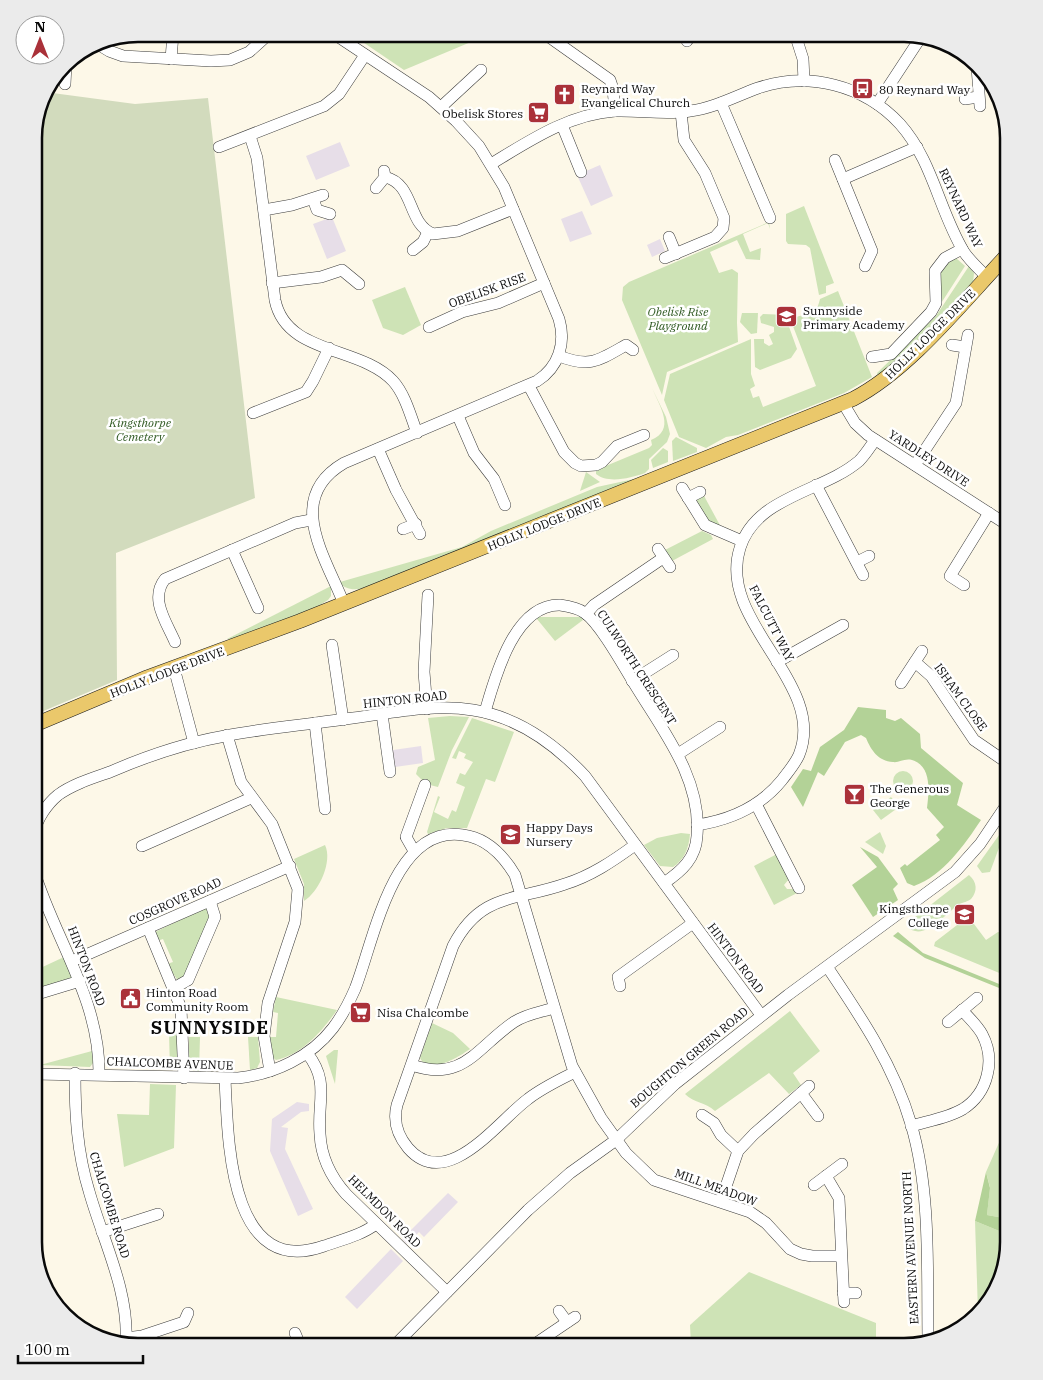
<svg xmlns="http://www.w3.org/2000/svg" width="1043" height="1380" viewBox="0 0 1043 1380" font-family="'IBM Plex Serif',serif">
<style>
.industrial{fill:#e7dee8}
.green{fill:#cee3b6}
.forest{fill:#b3d297}
.cemetery{fill:#d2dbbd}
.lines{fill:none;stroke-linecap:round;stroke-linejoin:round}
.minor-casing{stroke:#3c3c3c;stroke-width:12}
.major-casing{stroke:#1a1a1a;stroke-width:15}
.minor{stroke:#fff;stroke-width:11}
.major{stroke:#eac86b;stroke-width:14}
.labels{text-anchor:middle;dominant-baseline:central;stroke-width:5;stroke-linejoin:round;paint-order:stroke}
.poi-label{font-size:12px;fill:#090909;stroke:#fff;text-anchor:start}
.street-label{font-size:12px;fill:#090909;stroke:#fff}
.park-label{font-size:12px;font-style:italic;fill:#2f5922;stroke:#fff}
.district-label{font-size:18px;font-weight:bold;letter-spacing:1px;fill:#090909;stroke:#fff}
.rim{fill:none;stroke:#090909;stroke-width:2.5}
</style>
<rect width="100%" height="100%" fill="#fdf8e8"/>
<g class="industrial">
<polygon points="340,142 350,166 316,180 306,156"/>
<polygon points="600,165 613,196 591,206 577,175"/>
<polygon points="582,211 592,234 570,242 561,219"/>
<polygon points="332,217 346,251 327,259 313,224"/>
<polygon points="660,239 665,251 652,257 647,245"/>
<polygon points="421,746 423,763 395,767 393,750"/>
<polygon points="297,1102 309,1104 309,1111 301,1112 281,1127 288,1128 285,1149 313,1209 298,1216 270,1151 272,1119"/>
<polygon points="448,1193 458,1202 424,1237 419,1232 407,1244 402,1239"/>
<polygon points="391,1249 403,1261 357,1309 345,1297"/>
</g>
<g class="green">
<polygon points="351,34 490,34 404,70"/>
<polygon points="804,206 834,283 826,286 826,293 819,295 810,248 806,245 788,244 786,241 786,214"/>
<polygon points="769,222 770,229 768,223 743,234 750,252 761,248 760,260 746,259 737,240 710,252 719,273 732,269 738,273 737,323 738,342 667,372 662,395 622,300 623,287 629,282"/>
<path d="M 956,258 L 965,266 L 938,308 C 938,287 933,267 956,258 Z"/>
<polygon points="969,266 974,273 973,284 917,343 879,378 877,373 936,316"/>
<polygon points="1009,269 1009,515 1001,509 1008,351 1005,350"/>
<polygon points="405,287 421,325 403,335 383,328 372,300"/>
<path d="M 838,291 L 872,377 L 844,393 L 738,435 L 726,437 L 706,448 L 679,437 L 664,400 L 670,374 L 751,339 L 751,374 L 755,386 L 750,389 L 753,398 L 759,396 L 763,407 L 816,386 L 791,321 C 800,310 815,323 820,299 Z"/>
<polygon points="742,313 758,313 757,333 751,334 740,322"/>
<polygon points="763,314 788,315 788,324 797,349 791,358 760,370 755,367 754,339 764,339 764,343 769,346 773,344 769,335 774,332 774,327 761,323 760,317"/>
<path d="M 652,388 L 666,417 L 670,434 L 667,442 L 649,459 L 649,469 L 645,473 C 631,478 608,484 596,474 L 596,470 L 649,448 L 652,445 L 651,440 C 676,430 660,407 652,388 Z"/>
<polygon points="676,437 697,448 697,452 673,461 672,441"/>
<polygon points="663,448 668,451 668,462 653,468 651,460"/>
<polygon points="586,472 600,482 580,491"/>
<path d="M 634,479 L 635,481 L 392,579 C 379,583 349,598 340,582 L 462,547 L 491,531 L 597,487 Z"/>
<polygon points="703,494 722,529 706,522 696,503 698,498"/>
<polygon points="702,531 711,535 713,539 672,561 665,550"/>
<path d="M 331,586 L 331,596 L 328,600 C 309,613 249,641 227,639 Z"/>
<polygon points="538,617 581,617 583,620 555,641 537,619"/>
<polygon points="450,716 469,717 452,750 438,787 426,784 416,774 418,767 435,760 428,718"/>
<polygon points="472,718 514,732 495,782 486,779 467,828 447,828 428,834 427,832 438,796 440,797 434,812 448,819 452,810 456,812 465,787 456,783 460,773 465,775 473,762 464,758 466,754 459,751 456,759 452,758"/>
<circle cx="903" cy="781" r="10"/>
<polygon points="891,797 899,807 881,820 873,810"/>
<polygon points="1009,821 990,872 982,873 977,866"/>
<polygon points="880,832 886,846 883,854 865,842"/>
<path d="M 681,833 L 690,834 C 689,848 684,860 673,867 L 660,866 L 644,845 L 657,838 Z"/>
<path d="M 325,845 C 333,861 319,892 304,901 L 304,884 L 294,859 Z"/>
<polygon points="777,854 789,879 784,885 787,889 793,889 797,893 774,905 754,866"/>
<path d="M 969,875 C 977,882 978,891 971,899 C 967,902 964,902 960,904 C 946,912 923,944 907,926 L 910,921 Z"/>
<polygon points="205,908 212,912 186,976 178,981 167,964 173,962 163,939 157,941 155,932"/>
<polygon points="961,922 974,924 986,940 998,932 1009,933 1009,977 934,946 935,942"/>
<polygon points="64,957 73,978 34,990 34,971"/>
<path d="M 276,997 L 337,1010 C 323,1030 302,1055 276,1060 L 272,1057 L 270,1037 L 276,1037 L 278,1013 L 273,1012 Z"/>
<path d="M 790,1011 L 820,1051 L 793,1073 L 801,1085 L 789,1094 L 769,1073 L 715,1111 C 705,1102 694,1103 685,1094 Z"/>
<path d="M 432,1023 L 453,1033 L 470,1049 C 460,1056 429,1076 420,1058 Z"/>
<polygon points="178,1027 178,1066 170,1070 169,1033 171,1033 171,1029"/>
<polygon points="189,1037 200,1037 199,1071 192,1070 189,1067"/>
<polygon points="248,1037 258,1037 260,1062 257,1068 250,1070"/>
<polygon points="334,1050 338,1050 335,1084 326,1056"/>
<polygon points="92,1051 93,1063 90,1067 40,1065"/>
<polygon points="150,1084 176,1085 174,1148 124,1167 117,1114 149,1115"/>
<polygon points="1009,1120 1009,1219 987,1215 990,1187 986,1172"/>
<polygon points="975,1221 1009,1235 995,1294 978,1312"/>
<polygon points="749,1272 876,1323 876,1346 691,1346 690,1325"/>
<polygon points="617,1337 637,1346 601,1346"/>
</g>
<g class="forest">
<path d="M 858,707 L 886,710 L 886,718 L 895,721 L 901,718 L 920,734 L 921,748 L 963,783 L 957,805 L 981,820 C 965,844 943,876 914,886 L 907,883 L 900,868 L 905,864 L 907,866 L 940,840 L 936,835 L 944,827 L 927,808 C 929,791 932,766 912,760 C 904,758 899,763 893,762 C 878,761 871,750 866,738 L 861,735 L 845,742 L 824,776 L 818,772 L 803,807 L 791,787 L 803,769 L 811,771 L 820,747 L 844,730 Z"/>
<polygon points="860,847 878,857 898,884 893,889 898,900 873,917 852,885 877,867"/>
<polygon points="898,932 923,953 1009,988 1009,992 925,958 893,936"/>
<polygon points="986,1172 990,1188 987,1215 1009,1219 1009,1235 975,1221"/>
</g>
<polygon class="cemetery" points="45,92 135,104 208,98 255,498 116,553 117,680 34,715 34,131"/>
<g class="lines">
<defs>
<g id="minor">
<path d="M 334,34 L 429,97 L 456,121 L 479,146 L 504,187 L 559,319 C 566,343 559,367 537,381 L 344,463 C 284,498 325,556 344,604"/>
<polyline points="545,34 610,80 613,89 615,111"/>
<polyline points="686,34 687,41"/>
<polyline points="795,34 803,59 804,81"/>
<polyline points="96,43 109,51 123,56 211,61 230,60 249,52 269,34"/>
<polyline points="171,59 173,34"/>
<polyline points="977,67 980,106"/>
<polyline points="65,84 66,64"/>
<polyline points="965,99 978,97"/>
<polyline points="721,103 770,218"/>
<polyline points="877,104 921,37"/>
<polyline points="441,107 481,70"/>
<polyline points="562,125 581,172"/>
<path d="M 250,136 L 257,158 L 275,300 C 286,355 361,346 393,381 C 405,394 411,417 417,433"/>
<polyline points="219,147 324,106 339,94 365,55"/>
<polyline points="835,160 872,251 865,266"/>
<path d="M 491,164 C 529,141 569,114 615,111 C 640,110 665,115 690,111 C 714,108 736,96 758,88 C 808,71 864,85 900,124 C 933,161 939,211 964,252 C 970,261 979,269 987,277"/>
<path d="M 385,177 C 415,184 407,224 433,234 L 458,231 L 513,209"/>
<polyline points="843,179 917,147"/>
<polyline points="376,188 385,177 384,171"/>
<polyline points="313,199 317,210 330,214"/>
<polyline points="264,210 292,205 323,195"/>
<polyline points="669,237 676,254"/>
<polyline points="413,250 423,242 428,232"/>
<polyline points="665,258 715,237 723,228 724,218 705,173 684,140 681,112"/>
<polyline points="272,283 321,277 342,270 359,284"/>
<polyline points="429,327 462,312 498,303 544,283"/>
<polyline points="952,345 965,347"/>
<path d="M 559,356 C 590,368 598,361 626,345 L 633,350"/>
<polyline points="872,357 891,354 931,312 936,303 935,271 945,258 962,249"/>
<polyline points="529,386 564,452 575,463 581,466 596,465 602,462 617,446 644,435"/>
<polyline points="843,403 855,423 868,435 1009,526"/>
<polyline points="253,413 306,392 313,381 329,348"/>
<polyline points="458,416 474,453 494,479 505,505"/>
<polyline points="378,449 396,490 420,534"/>
<polyline points="915,465 956,403 968,335"/>
<polyline points="816,485 863,575"/>
<polyline points="682,488 705,525 742,541"/>
<polyline points="688,498 700,492"/>
<polyline points="403,529 416,524"/>
<polyline points="658,549 670,567"/>
<polyline points="232,550 258,608"/>
<polyline points="857,562 869,556"/>
<polyline points="964,585 950,576 989,513"/>
<polyline points="586,614 594,605 663,558"/>
<path d="M 175,642 C 167,623 149,599 165,579 L 295,523 L 311,520"/>
<polyline points="332,645 343,720"/>
<polyline points="777,662 843,625"/>
<polyline points="915,662 931,676 974,740 1009,764"/>
<polyline points="174,668 194,743"/>
<polyline points="632,681 673,655"/>
<polyline points="901,683 922,651"/>
<polyline points="427,709 424,672 428,595"/>
<path d="M 485,712 C 495,677 514,604 560,605 C 568,606 578,608 585,613 C 602,626 625,669 637,688 C 664,732 702,780 697,836 C 696,858 682,871 664,883"/>
<polyline points="382,714 390,772"/>
<polyline points="315,723 325,809"/>
<polyline points="227,735 241,782 272,824 298,889 295,922 268,1003 264,1036 270,1071"/>
<polyline points="678,754 720,727"/>
<polyline points="756,804 799,888"/>
<path d="M 697,825 C 730,820 761,806 782,780 C 788,772 795,764 799,755 C 828,683 716,622 740,548 C 756,496 823,492 859,461 C 865,455 870,447 875,440"/>
<path d="M 34,833 C 37,819 47,804 58,795 C 73,784 93,778 110,772 C 147,756 185,743 225,736 C 265,728 305,725 345,719 C 387,714 431,703 473,710 C 518,717 555,744 585,776 L 761,1015"/>
<polyline points="142,846 251,798"/>
<polyline points="414,851 406,837 425,785"/>
<path d="M 34,871 C 55,939 100,1000 99,1074"/>
<polyline points="148,928 181,1008 184,1078"/>
<polyline points="72,961 290,866"/>
<path d="M 828,968 C 861,1017 894,1066 911,1124 C 931,1191 927,1270 928,1339"/>
<polyline points="620,986 618,977 693,923"/>
<polyline points="174,988 188,980 215,917 210,901"/>
<polyline points="34,995 80,981"/>
<polyline points="948,1022 977,998"/>
<path d="M 307,1053 C 330,1082 317,1101 320,1134 C 321,1157 331,1177 346,1194 L 447,1292"/>
<path d="M 412,1065 C 463,1083 477,1047 514,1022 C 526,1014 541,1012 554,1008"/>
<path d="M 575,1072 C 559,1080 542,1088 528,1099 C 498,1121 447,1193 408,1148 C 398,1136 393,1121 397,1105 L 453,946 C 481,892 517,901 565,884 C 591,876 613,861 635,845"/>
<path d="M 75,1073 C 75,1114 77,1152 89,1191 C 103,1241 129,1290 126,1343"/>
<path d="M 34,1074 L 238,1078 C 274,1074 311,1057 333,1028 C 342,1016 349,1003 355,989 C 374,941 393,824 463,835 C 487,838 503,855 515,875 L 572,1066 L 601,1118 L 626,1153 L 654,1180 L 750,1212 L 766,1223 L 790,1249 L 801,1254 L 812,1256 L 841,1256"/>
<path d="M 225,1079 C 228,1137 228,1280 324,1246 C 341,1240 362,1235 376,1224"/>
<polyline points="801,1093 818,1116"/>
<polyline points="702,1115 714,1123 721,1135 738,1151"/>
<path d="M 911,1126 C 928,1121 948,1118 963,1109 C 988,1093 996,1060 982,1034 C 977,1025 969,1018 962,1010"/>
<polyline points="826,1176 839,1198 844,1302"/>
<polyline points="814,1185 842,1164"/>
<polyline points="721,1201 738,1151 754,1134 809,1086"/>
<polyline points="102,1232 158,1214"/>
<polyline points="843,1293 856,1293"/>
<polyline points="559,1311 567,1322"/>
<polyline points="295,1333 300,1345"/>
<polyline points="126,1338 142,1336 184,1322 188,1313"/>
<polyline points="394,1346 528,1210 570,1173 616,1140 675,1084 788,995 955,872 980,844 1009,801"/>
<polyline points="532,1346 575,1317"/>
</g>
<path id="major" d="M 34,725 L 148,677 L 300,621 L 853,399 C 911,369 964,300 1009,253"/>
</defs>
<use href="#minor" class="minor-casing"/>
<use href="#major" class="major-casing"/>
<use href="#minor" class="minor"/>
<use href="#major" class="major"/>
</g>
<defs>
<symbol id="bus-square" viewBox="-11 -11 22 22"><rect x="-9" y="-9" width="18" height="18" rx="4" fill="#aa3139" stroke="#fff"/><path d="M-5-6H5V4H4V6H2V4H-2V6H-4V4H-5ZM-3.5-4V0h7V-4ZM-3.5 1.2v1.5H-2V1.2ZM2 1.2v1.5H3.5V1.2Z" fill="#fff"/></symbol>
<symbol id="church-square" viewBox="-11 -11 22 22"><rect x="-9" y="-9" width="18" height="18" rx="4" fill="#aa3139" stroke="#fff"/><path d="M-1.2-6h2.4v3.5h3.3v2.4h-3.3V6h-2.4V-.1h-3.3v-2.4h3.3Z" fill="#fff"/></symbol>
<symbol id="supermarket-square" viewBox="-11 -11 22 22"><rect x="-9" y="-9" width="18" height="18" rx="4" fill="#aa3139" stroke="#fff"/><path d="M-6-5.5h2.5l.6 2H6L4.5 2H-2.5L-4.4-4H-6ZM-1.5 3.2a1.3 1.3 0 1 0 .1 0ZM3 3.2a1.3 1.3 0 1 0 .1 0Z" fill="#fff"/></symbol>
<symbol id="school-square" viewBox="-11 -11 22 22"><rect x="-9" y="-9" width="18" height="18" rx="4" fill="#aa3139" stroke="#fff"/><path d="M0-5L7-2L0 1L-7-2ZM-4 1L0 2.5L4 1V4Q0 6-4 4Z" fill="#fff"/></symbol>
<symbol id="bar-square" viewBox="-11 -11 22 22"><rect x="-9" y="-9" width="18" height="18" rx="4" fill="#aa3139" stroke="#fff"/><path d="M-6-5H6L.8 .8V4.5H3.5V6h-7V4.5H-.8V.8Z" fill="#fff"/></symbol>
<symbol id="civic-square" viewBox="-11 -11 22 22"><rect x="-9" y="-9" width="18" height="18" rx="4" fill="#aa3139" stroke="#fff"/><path d="M-.6-6.5H3V-4.5H.6V-3L4-1V1h2V6H-6V1h2V-1L-.6-3ZM-1.2 2.5V6h2.4V2.5Z" fill="#fff"/></symbol>
</defs>
<g fill-rule="evenodd">
<use href="#bus-square" x="850" y="76" width="25" height="25"/>
<use href="#church-square" x="552" y="82" width="25" height="25"/>
<use href="#supermarket-square" x="526" y="100" width="25" height="25"/>
<use href="#school-square" x="774" y="304" width="25" height="25"/>
<use href="#bar-square" x="842" y="782" width="25" height="25"/>
<use href="#school-square" x="498" y="822" width="25" height="25"/>
<use href="#school-square" x="952" y="902" width="25" height="25"/>
<use href="#civic-square" x="118" y="986" width="25" height="25"/>
<use href="#supermarket-square" x="348" y="1000" width="25" height="25"/>
</g>
<g class="labels">
<g class="poi-label">
<text x="581" y="88">Reynard Way<tspan x="581" dy="14">Evangelical Church</tspan></text>
<text x="879" y="89">80 Reynard Way</text>
<text x="523" y="113" text-anchor="end">Obelisk Stores</text>
<text x="803" y="310">Sunnyside<tspan x="803" dy="14">Primary Academy</tspan></text>
<text x="870" y="788">The Generous<tspan x="870" dy="14">George</tspan></text>
<text x="526" y="827">Happy Days<tspan x="526" dy="14">Nursery</tspan></text>
<text x="949" y="908" text-anchor="end">Kingsthorpe<tspan x="949" dy="14">College</tspan></text>
<text x="146" y="992">Hinton Road<tspan x="146" dy="14">Community Room</tspan></text>
<text x="377" y="1012">Nisa Chalcombe</text>
</g>
<g class="street-label">
<text transform="translate(961 208) rotate(65)">REYNARD WAY</text>
<text transform="translate(487 290) rotate(-20)">OBELISK RISE</text>
<text transform="translate(930 334) rotate(-45)">HOLLY LODGE DRIVE</text>
<text transform="translate(929 458) rotate(33)">YARDLEY DRIVE</text>
<text transform="translate(544 524) rotate(-22)">HOLLY LODGE DRIVE</text>
<text transform="translate(772 623) rotate(63)">FALCUTT WAY</text>
<text transform="translate(637 667) rotate(57)">CULWORTH CRESCENT</text>
<text transform="translate(167 672) rotate(-21)">HOLLY LODGE DRIVE</text>
<text transform="translate(961 697) rotate(54)">ISHAM CLOSE</text>
<text transform="translate(405 699) rotate(-6)">HINTON ROAD</text>
<text transform="translate(175 901) rotate(-24)">COSGROVE ROAD</text>
<text transform="translate(736 958) rotate(53)">HINTON ROAD</text>
<text transform="translate(87 966) rotate(69)">HINTON ROAD</text>
<text transform="translate(689 1057) rotate(-40)">BOUGHTON GREEN ROAD</text>
<text transform="translate(170 1063) rotate(2)">CHALCOMBE AVENUE</text>
<text transform="translate(716 1187) rotate(20)">MILL MEADOW</text>
<text transform="translate(110 1205) rotate(73)">CHALCOMBE ROAD</text>
<text transform="translate(385 1211) rotate(45)">HELMDON ROAD</text>
<text transform="translate(910 1248) rotate(-93)">EASTERN AVENUE NORTH</text>
</g>
<g class="park-label">
<text x="678" y="311">Obelisk Rise<tspan x="678" dy="14">Playground</tspan></text>
<text x="140" y="422">Kingsthorpe<tspan x="140" dy="14">Cemetery</tspan></text>
</g>
<g class="district-label">
<text x="210" y="1027">SUNNYSIDE</text>
</g>
</g>
<path d="M0 0H1043V1380H0ZM138 42H904A96 96 0 0 1 1000 138V1242A96 96 0 0 1 904 1338H138A96 96 0 0 1 42 1242V138A96 96 0 0 1 138 42Z" fill="#ebebeb" fill-rule="evenodd"/>
<path class="rim" d="M138 42H904A96 96 0 0 1 1000 138V1242A96 96 0 0 1 904 1338H138A96 96 0 0 1 42 1242V138A96 96 0 0 1 138 42Z"/>
<g transform="translate(40 40)"><circle r="24" fill="#ffffff" stroke="#9d9d9d"/>
<path d="M0-4L9 19L0 12L-9 19Z" fill="#aa3139"/>
<text y="-8" font-size="14" font-weight="bold" text-anchor="middle" fill="#090909">N</text>
</g>
<path d="M18 1355v8h125v-8" fill="none" stroke="#090909" stroke-width="2.5"/>
<text x="25" y="1355" font-size="15" fill="#090909" stroke="#ffffff" stroke-width="4" paint-order="stroke">100 m</text>
</svg>
